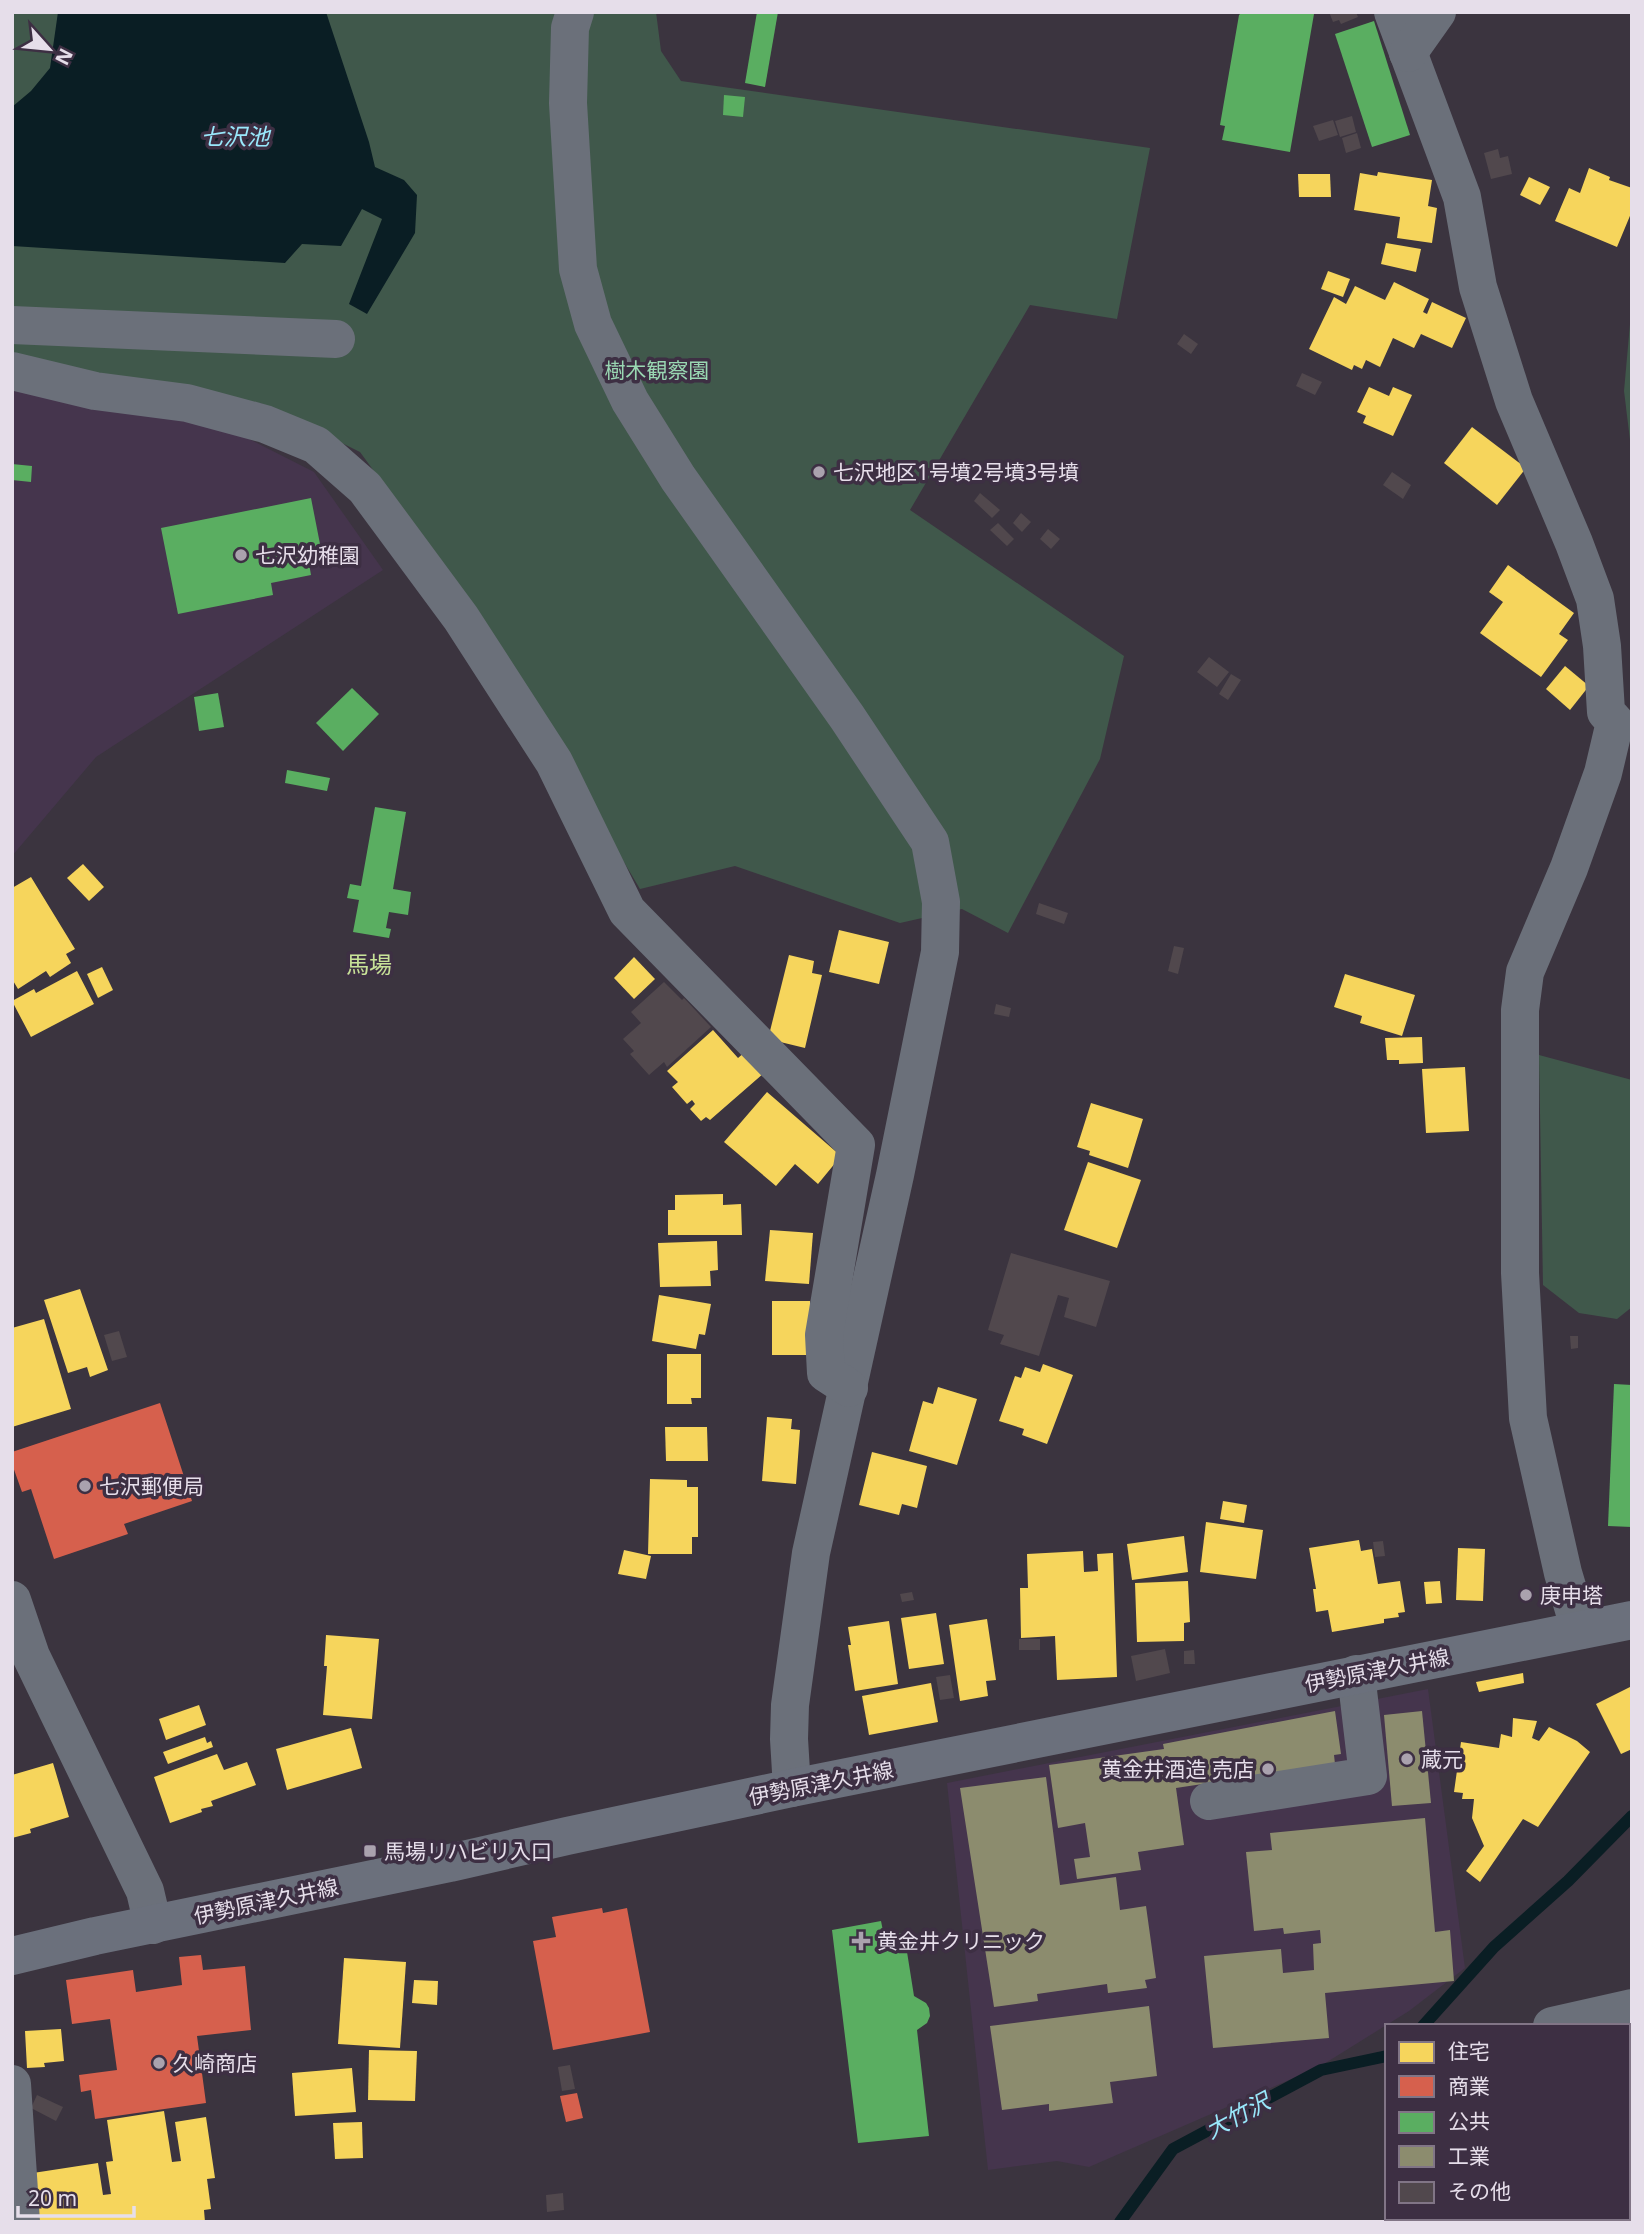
<svg xmlns="http://www.w3.org/2000/svg" width="1644" height="2234" viewBox="0 0 1644 2234" font-family="'Noto Sans','Noto Sans JP',sans-serif">
<style>
.built{fill:#45354d}
.green{fill:#40584b}
.water{fill:#0a1e24}
.homes{fill:#f6d55c}
.shops{fill:#d6604d}
.public{fill:#5aae61}
.industry{fill:#8c8c6e}
.lines{fill:none;stroke-linecap:round;stroke-linejoin:round}
.stream{stroke:#0a1e24;stroke-width:12}
.building{fill:#51484d}
.minor{stroke:#6b707a;stroke-width:38}
.major{stroke:#6b707c;stroke-width:38}
.poi-dot{fill:#aaa2ae;stroke:#3d2f43;stroke-width:2.5}
.labels{text-anchor:middle;dominant-baseline:central;stroke-width:7;stroke-linejoin:round;paint-order:stroke}
.park-label{font-size:21px;fill:#99d7b2;stroke:#3d2f43}
.poi-label{font-size:21px;fill:#e6deea;stroke:#3d2f43;text-anchor:start}
.street-label{font-size:21px;fill:#e6deea;stroke:#3d2f43}
.water-label{font-size:23px;font-style:italic;fill:#99e8fb;stroke:#3d2f43}
.neighbourhood-label{font-size:23px;fill:#c8e298;stroke:#3d2f43}
</style>
<rect width="100%" height="100%" fill="#3b343f"/>
<g class="built">
<polygon points="12,384 188,413 239,434 314,472 383,570 96,757 12,856"/>
<polygon points="1428,1689 1465,1968 1409,2011 1319,2067 1089,2167 1057,2161 988,2170 947,1783"/>
</g>
<g class="green">
<polygon points="12,12 656,12 661,51 681,81 1150,148 1117,319 1030,305 910,510 1124,656 1100,759 1008,933 962,909 900,923 735,866 640,889 468,600 360,452 263,404 12,357"/>
<polygon points="1632,302 1632,456 1624,391"/>
<polygon points="1539,1055 1632,1080 1632,1307 1617,1319 1579,1313 1543,1285"/>
</g>
<polygon class="water" points="58,12 326,12 369,142 375,167 404,180 417,195 415,233 367,314 349,304 382,219 362,209 341,246 302,244 285,263 12,246 12,107 31,91 50,68"/>
<g class="homes">
<polygon points="1589,168 1610,177 1609,180 1632,188 1632,211 1617,247 1555,221 1569,188 1580,193"/>
<polygon points="1378,172 1432,180 1428,206 1437,208 1432,243 1397,238 1400,217 1354,210 1360,173 1377,176"/>
<polygon points="1298,174 1330,174 1331,197 1299,197"/>
<polygon points="1529,177 1550,187 1540,205 1520,195"/>
<polygon points="1386,243 1421,249 1416,272 1381,264"/>
<polygon points="1328,271 1350,279 1343,297 1321,289"/>
<polygon points="1394,282 1429,299 1423,312 1427,314 1432,302 1466,318 1452,348 1421,334 1414,348 1393,338 1380,367 1366,360 1362,369 1354,365 1352,370 1309,349 1334,297 1346,304 1355,286 1385,300"/>
<polygon points="1369,387 1389,396 1393,387 1412,395 1393,436 1363,423 1366,416 1357,412"/>
<polygon points="1472,427 1526,468 1497,505 1444,463"/>
<polygon points="1508,565 1574,613 1559,634 1568,640 1541,677 1480,633 1503,602 1489,592"/>
<polygon points="1565,666 1589,686 1570,710 1546,689"/>
<polygon points="83,864 104,887 89,901 67,878"/>
<polygon points="31,877 75,949 66,954 71,963 50,977 46,971 18,989 12,979 12,888"/>
<polygon points="839,930 889,942 879,984 829,972"/>
<polygon points="789,955 814,961 812,973 822,975 805,1048 768,1039"/>
<polygon points="634,957 655,979 634,999 614,978"/>
<polygon points="102,967 113,990 98,998 87,974"/>
<polygon points="77,971 94,1004 31,1037 12,1001 34,989 36,993"/>
<polygon points="1345,974 1415,995 1402,1036 1360,1023 1362,1016 1334,1007"/>
<polygon points="713,1030 738,1058 745,1052 764,1073 710,1120 706,1117 701,1121 690,1109 695,1104 692,1100 687,1104 672,1087 678,1082 667,1071"/>
<polygon points="1422,1037 1423,1063 1399,1064 1399,1060 1387,1060 1385,1038"/>
<polygon points="1465,1067 1469,1131 1426,1133 1422,1069"/>
<polygon points="767,1092 841,1156 818,1184 795,1164 776,1186 724,1142"/>
<polygon points="1091,1103 1143,1119 1128,1168 1089,1155 1090,1151 1077,1147"/>
<polygon points="1088,1162 1141,1180 1117,1248 1064,1230"/>
<polygon points="723,1194 723,1205 741,1204 742,1235 668,1235 668,1210 675,1210 675,1195"/>
<polygon points="770,1230 813,1233 809,1284 765,1281"/>
<polygon points="717,1241 718,1270 710,1271 711,1286 660,1287 658,1243"/>
<polygon points="80,1289 108,1370 90,1377 87,1367 68,1373 44,1300"/>
<polygon points="659,1295 711,1304 705,1335 699,1334 696,1349 652,1341"/>
<rect x="772" y="1301" width="38" height="54"/>
<polygon points="44,1319 71,1409 12,1427 12,1328"/>
<polygon points="667,1354 701,1354 701,1398 691,1398 692,1404 667,1404"/>
<polygon points="1043,1364 1073,1375 1047,1444 1022,1435 1024,1429 999,1421 1015,1376 1021,1378 1025,1367 1040,1372"/>
<polygon points="938,1387 977,1399 957,1465 909,1451 923,1401 933,1404"/>
<polygon points="767,1417 792,1419 791,1429 800,1430 796,1484 762,1481"/>
<polygon points="665,1427 707,1427 708,1461 666,1461"/>
<polygon points="872,1452 927,1466 917,1508 902,1504 899,1515 859,1505"/>
<polygon points="650,1479 687,1480 687,1487 698,1487 698,1537 692,1537 692,1554 648,1554"/>
<polygon points="1223,1501 1247,1505 1244,1523 1220,1519"/>
<polygon points="1206,1522 1263,1530 1256,1579 1200,1572"/>
<polygon points="1184,1536 1188,1572 1132,1580 1127,1544"/>
<polygon points="1359,1540 1361,1551 1372,1549 1378,1584 1400,1581 1405,1612 1398,1613 1399,1617 1384,1619 1384,1623 1332,1632 1328,1610 1316,1612 1313,1589 1316,1589 1309,1548"/>
<polygon points="1458,1548 1485,1549 1483,1601 1456,1600"/>
<polygon points="624,1550 651,1556 646,1579 618,1574"/>
<polygon points="1083,1551 1084,1572 1098,1571 1097,1554 1113,1553 1117,1677 1057,1680 1055,1636 1021,1638 1020,1588 1028,1588 1027,1554"/>
<polygon points="1188,1581 1190,1622 1184,1623 1184,1641 1137,1642 1135,1583"/>
<polygon points="1440,1581 1442,1603 1426,1604 1424,1582"/>
<polygon points="936,1613 944,1664 909,1669 901,1618"/>
<polygon points="987,1619 996,1680 986,1681 988,1696 960,1701 949,1625"/>
<polygon points="889,1621 898,1684 855,1691 848,1645 851,1645 848,1627"/>
<polygon points="326,1635 379,1639 372,1719 323,1715 327,1666 324,1666"/>
<polygon points="1523,1673 1524,1683 1479,1692 1476,1682"/>
<polygon points="931,1683 938,1722 869,1735 862,1696"/>
<polygon points="1632,1686 1632,1749 1621,1754 1596,1704"/>
<polygon points="199,1705 206,1725 166,1740 159,1719"/>
<polygon points="1513,1718 1537,1721 1532,1738 1539,1741 1549,1727 1577,1741 1590,1752 1538,1827 1523,1819 1480,1882 1466,1871 1484,1846 1472,1818 1474,1799 1462,1799 1463,1793 1454,1792 1461,1742 1499,1748 1501,1734 1512,1737"/>
<polygon points="351,1728 362,1768 287,1790 276,1749"/>
<polygon points="205,1737 207,1743 211,1741 213,1747 168,1764 163,1752"/>
<polygon points="217,1754 224,1770 247,1762 256,1785 211,1801 213,1806 201,1809 202,1812 170,1823 154,1777"/>
<polygon points="53,1763 69,1817 30,1829 31,1833 12,1838 12,1775"/>
<polygon points="344,1958 406,1962 400,2048 338,2044"/>
<polygon points="414,1980 438,1981 437,2005 412,2003"/>
<polygon points="61,2029 64,2061 44,2063 45,2067 27,2068 25,2031"/>
<polygon points="369,2050 417,2051 415,2101 368,2100"/>
<polygon points="352,2068 356,2112 295,2116 292,2073"/>
<polygon points="164,2111 172,2162 181,2161 175,2122 206,2117 215,2178 207,2179 211,2209 204,2210 205,2222 38,2222 33,2173 98,2163 103,2195 111,2194 106,2162 113,2161 107,2120"/>
<polygon points="362,2122 363,2158 335,2159 333,2123"/>
</g>
<g class="shops">
<polygon points="160,1403 192,1501 124,1524 128,1534 54,1559 31,1489 22,1492 12,1464 12,1452"/>
<polygon points="602,1908 603,1913 627,1908 650,2032 553,2050 533,1941 556,1937 552,1917"/>
<polygon points="201,1955 203,1970 245,1966 251,2030 197,2036 206,2103 95,2119 91,2090 81,2092 79,2075 117,2070 110,2019 72,2024 66,1980 133,1970 136,1992 182,1985 179,1957"/>
<polygon points="577,2093 583,2118 566,2122 560,2096"/>
</g>
<g class="public">
<polygon points="757,12 778,12 765,87 745,83"/>
<polygon points="1242,12 1314,14 1290,152 1222,140 1225,126 1220,125 1239,15"/>
<polygon points="1374,21 1410,135 1372,147 1335,34"/>
<polygon points="724,95 745,97 743,117 723,115"/>
<polygon points="12,464 32,466 31,482 12,480"/>
<polygon points="311,498 321,549 307,552 311,575 271,583 273,595 178,614 161,528"/>
<polygon points="352,688 379,714 343,751 316,723"/>
<polygon points="218,693 224,727 199,731 194,697"/>
<polygon points="287,770 330,778 327,791 285,783"/>
<polygon points="375,807 406,812 393,889 411,892 408,915 389,912 386,928 391,929 389,938 353,932 359,900 347,898 350,884 361,886"/>
<polygon points="1614,1384 1632,1385 1632,1527 1608,1526"/>
<polygon points="881,1921 884,1936 904,1933 914,1996 926,2003 929,2008 930,2016 927,2023 917,2030 929,2136 858,2143 832,1930"/>
</g>
<g class="industry">
<polygon points="1335,1711 1341,1754 1334,1755 1335,1764 1176,1788 1184,1845 1138,1852 1141,1870 1077,1879 1074,1859 1090,1857 1085,1823 1058,1828 1049,1765 1164,1749 1163,1744"/>
<polygon points="1422,1711 1431,1803 1392,1806 1384,1715"/>
<polygon points="1046,1777 1060,1885 1116,1877 1120,1910 1146,1906 1156,1978 1145,1980 1147,1988 1108,1993 1107,1984 1037,1994 1038,2001 994,2007 960,1788"/>
<polygon points="1425,1818 1435,1932 1450,1930 1454,1981 1325,1993 1329,2038 1213,2048 1204,1956 1281,1949 1283,1973 1314,1970 1313,1944 1321,1943 1320,1930 1284,1934 1283,1928 1254,1931 1246,1852 1272,1850 1270,1833"/>
<polygon points="1149,2006 1157,2076 1110,2082 1113,2103 1049,2111 1049,2104 1002,2110 990,2026"/>
</g>
<g class="lines">
<g class="stream">
<polyline points="1423,2026 1494,1947 1568,1881 1632,1816"/>
<polyline points="1120,2222 1173,2149 1321,2070 1387,2056"/>
</g>
</g>
<g class="building">
<polygon points="1329,12 1356,12 1358,17 1341,24 1339,20 1333,22"/>
<polygon points="1352,116 1356,132 1340,137 1335,121"/>
<polygon points="1333,120 1338,135 1319,141 1313,126"/>
<polygon points="1357,133 1361,148 1346,153 1342,138"/>
<polygon points="1498,149 1500,158 1508,156 1512,174 1491,179 1484,153"/>
<polygon points="1184,334 1198,344 1191,354 1177,344"/>
<polygon points="1302,373 1322,382 1315,395 1296,386"/>
<polygon points="1392,472 1411,485 1403,499 1383,485"/>
<polygon points="980,493 1000,510 992,518 974,501"/>
<polygon points="1021,513 1031,522 1022,532 1013,523"/>
<polygon points="998,523 1014,539 1007,546 990,530"/>
<polygon points="1048,529 1060,539 1051,549 1040,539"/>
<polygon points="1209,657 1229,672 1217,687 1197,672"/>
<polygon points="1231,674 1241,680 1228,700 1219,694"/>
<polygon points="1039,903 1068,913 1064,924 1036,914"/>
<polygon points="1174,946 1184,948 1178,974 1168,971"/>
<polygon points="664,982 682,1000 684,998 711,1027 667,1067 664,1062 649,1075 630,1054 634,1051 623,1039 641,1023 631,1012"/>
<polygon points="996,1004 1011,1008 1009,1017 994,1014"/>
<polygon points="1011,1253 1110,1281 1096,1327 1064,1317 1069,1298 1058,1295 1039,1356 1000,1344 1004,1335 988,1330"/>
<polygon points="119,1331 127,1357 112,1361 104,1335"/>
<polygon points="1570,1336 1578,1336 1578,1348 1571,1349"/>
<polygon points="1383,1541 1385,1556 1375,1557 1373,1542"/>
<polygon points="912,1592 914,1600 902,1602 900,1594"/>
<rect x="1019" y="1639" width="21" height="11"/>
<polygon points="1165,1649 1170,1673 1136,1681 1131,1656"/>
<polygon points="1194,1650 1195,1664 1184,1664 1184,1651"/>
<polygon points="950,1675 954,1698 940,1700 936,1677"/>
<rect x="209" y="2057" width="10" height="8"/>
<polygon points="570,2065 575,2089 562,2091 558,2067"/>
<polygon points="37,2095 63,2107 56,2121 31,2108"/>
<polygon points="563,2193 564,2210 547,2212 546,2195"/>
</g>
<g class="lines">
<g class="minor">
<polyline points="575,12 570,28 568,103 578,269 593,324 630,401 678,478 847,717 930,842 941,902 940,952 895,1175 811,1553 790,1705 789,1739 792,1788"/>
<polyline points="1393,12 1462,197 1478,287 1514,401 1574,543 1595,599 1602,646 1606,712 1615,722 1603,773 1569,868 1525,972 1520,1010 1520,1273 1528,1418 1563,1573 1580,1630"/>
<polyline points="1408,53 1437,12"/>
<polyline points="12,325 336,339"/>
<polyline points="12,371 95,391 187,403 265,424 316,445 365,488 461,618 554,762 627,911 856,1145 824,1335 826,1373 849,1388"/>
<polyline points="12,1600 31,1656 145,1891 153,1925"/>
<polyline points="1209,1801 1368,1776 1356,1674"/>
<polyline points="1552,2026 1632,2008"/>
<polyline points="12,2084 21,2222"/>
</g>
<polyline class="major" points="12,1956 95,1936 450,1863 567,1836 792,1788 1632,1620"/>
</g>
<g class="poi-dot">
<circle cx="819" cy="472" r="7"/>
<circle cx="241" cy="555" r="7"/>
<circle cx="85" cy="1486" r="7"/>
<circle cx="1526" cy="1595" r="7"/>
<circle cx="1407" cy="1759" r="7"/>
<circle cx="1268" cy="1769" r="7"/>
<rect x="363" y="1844" width="14" height="14" rx="3.5"/>
<path d="M857.5 1930.5h7v7h7v7h-7v7h-7v-7h-7v-7h7z"/>
<circle cx="159" cy="2063" r="7"/>
</g>
<g class="labels">
<g class="park-label">
<text x="657" y="370">樹木観察園</text>
</g>
<g class="poi-label">
<text x="833" y="472">七沢地区1号墳2号墳3号墳</text>
<text x="255" y="555">七沢幼稚園</text>
<text x="99" y="1486">七沢郵便局</text>
<text x="1540" y="1595">庚申塔</text>
<text x="1421" y="1759">蔵元</text>
<text x="1254" y="1769" text-anchor="end">黄金井酒造 売店</text>
<text x="384" y="1851">馬場リハビリ入口</text>
<text x="877" y="1941">黄金井クリニック</text>
<text x="173" y="2063">久崎商店</text>
</g>
<g class="street-label">
<text transform="translate(1377 1670) rotate(-11)">伊勢原津久井線</text>
<text transform="translate(821 1783) rotate(-11)">伊勢原津久井線</text>
<text transform="translate(266 1901) rotate(-12)">伊勢原津久井線</text>
</g>
<g class="water-label">
<text x="235" y="136">七沢池</text>
<text transform="translate(1237 2115) rotate(-28)">大竹沢</text>
</g>
<g class="neighbourhood-label">
<text x="369" y="964">馬場</text>
</g>
</g>
<rect width="1644" height="2234" fill="none" stroke="#e6deea" stroke-width="28"/>
<rect x="1385" y="2024" width="245" height="196" fill="#3d2f43" stroke="#817586" stroke-width="2"/>
<rect x="1399" y="2042" width="35" height="21" fill="#f6d55c" stroke="#817586" stroke-width="2"/>
<text x="1448" y="2059" font-size="21" fill="#e6deea">住宅</text>
<rect x="1399" y="2076" width="35" height="21" fill="#d6604d" stroke="#817586" stroke-width="2"/>
<text x="1448" y="2094" font-size="21" fill="#e6deea">商業</text>
<rect x="1399" y="2112" width="35" height="21" fill="#5aae61" stroke="#817586" stroke-width="2"/>
<text x="1448" y="2129" font-size="21" fill="#e6deea">公共</text>
<rect x="1399" y="2146" width="35" height="21" fill="#8c8c6e" stroke="#817586" stroke-width="2"/>
<text x="1448" y="2164" font-size="21" fill="#e6deea">工業</text>
<rect x="1399" y="2182" width="35" height="21" fill="#51484d" stroke="#817586" stroke-width="2"/>
<text x="1448" y="2199" font-size="21" fill="#e6deea">その他</text>
<g transform="translate(49 49) rotate(117)" stroke="#3d2f43" stroke-width="5" paint-order="stroke">
<path d="M0-5L12 26L0 18L-12 26Z" fill="#e6deea"/>
<text y="-10" font-size="19" font-weight="bold" text-anchor="middle" fill="#e6deea">N</text>
</g>
<path d="M18 2206v10h116v-10" fill="none" stroke="#e6deea" stroke-width="3.5"/>
<text x="28" y="2206" font-size="21" fill="#e6deea" stroke="#3d2f43" stroke-width="5" paint-order="stroke">20 m</text>
</svg>
